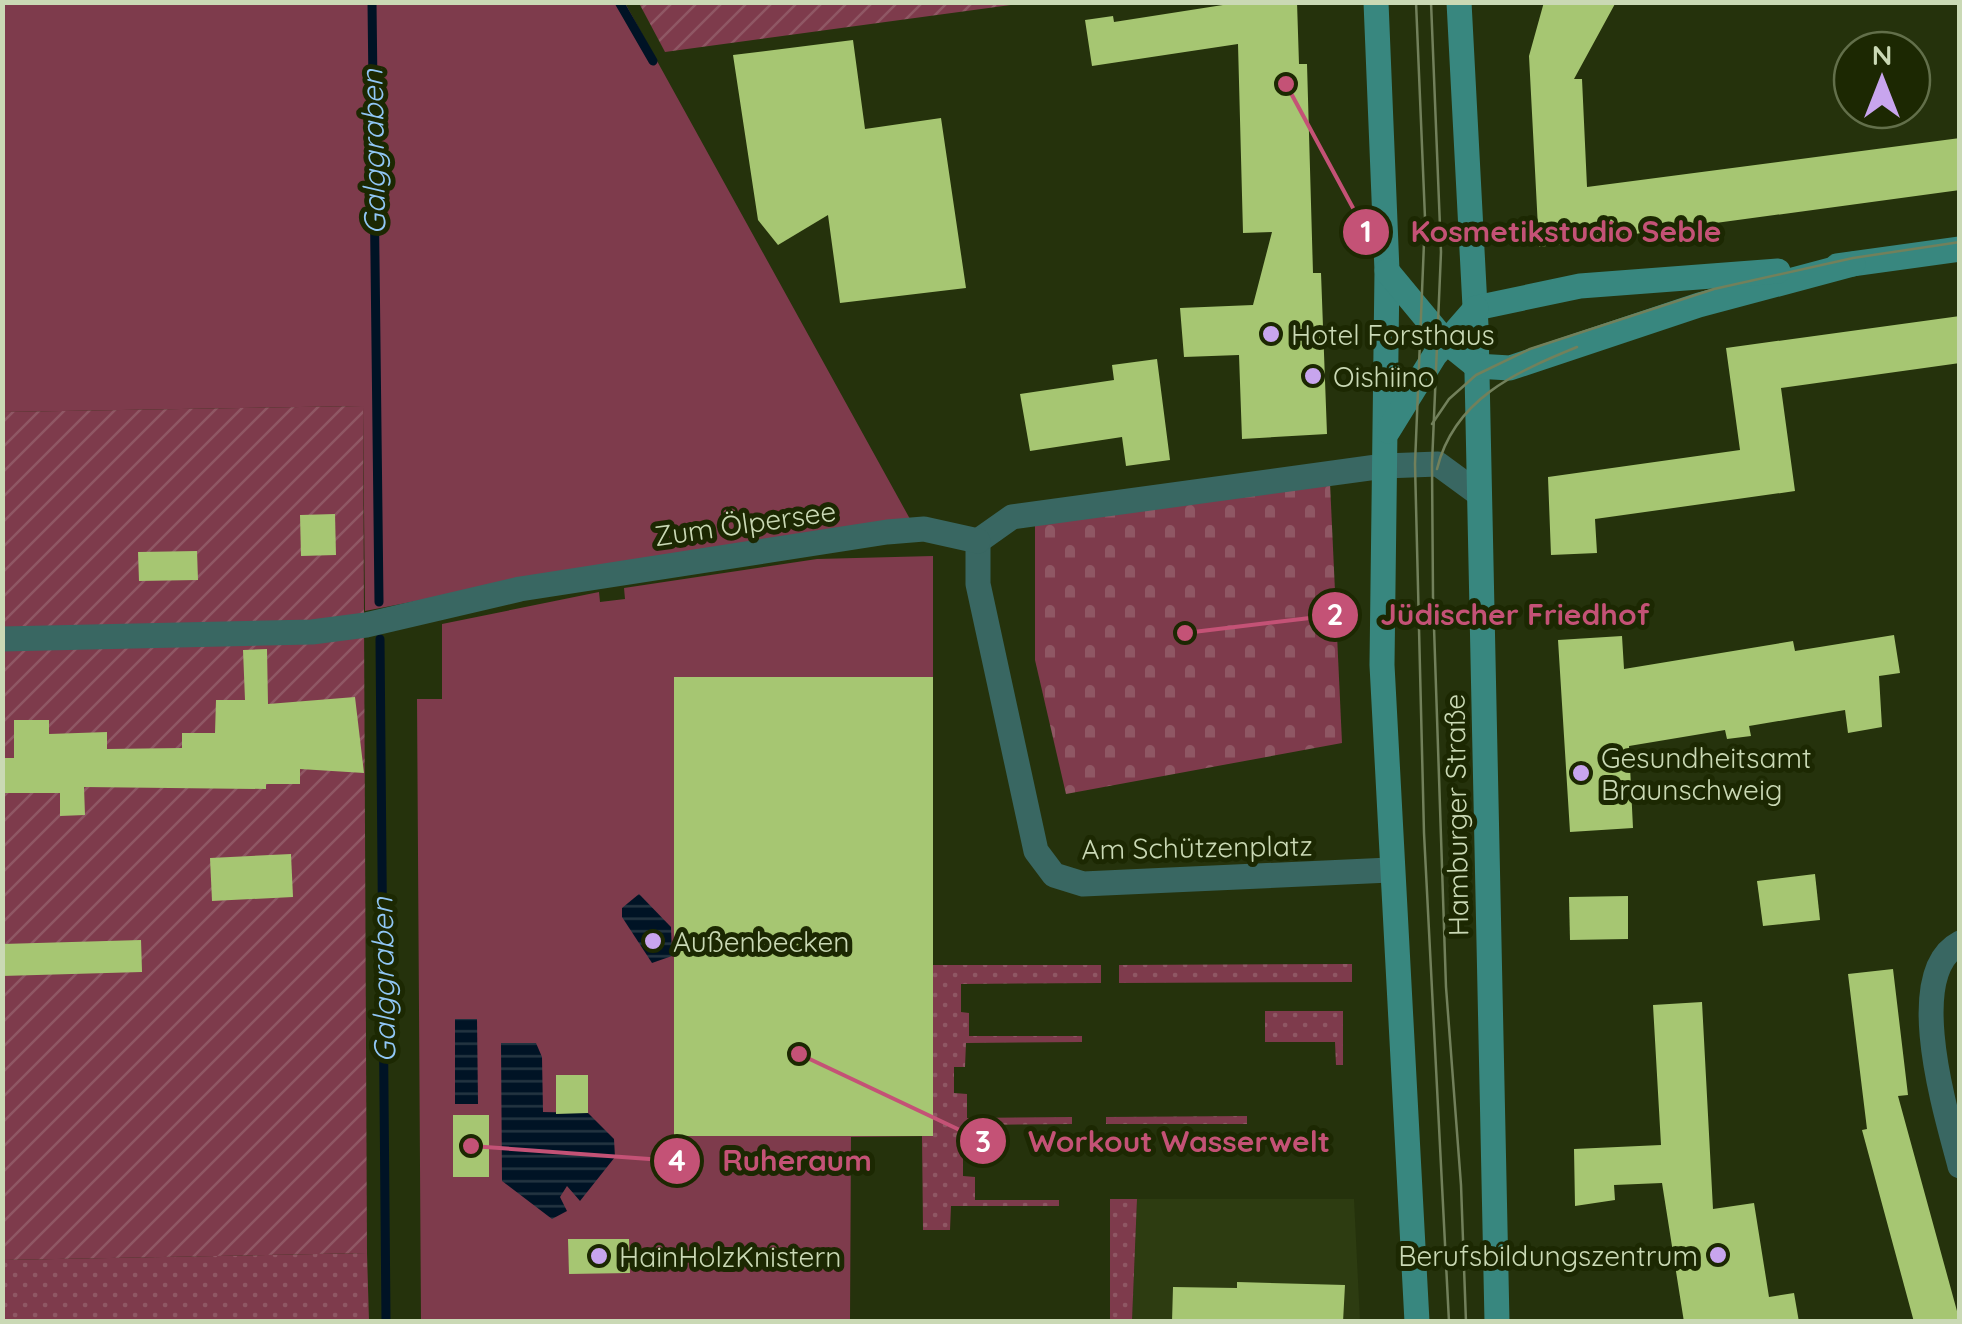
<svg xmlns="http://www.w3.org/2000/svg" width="1962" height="1324" viewBox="0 0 1962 1324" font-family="Quicksand,sans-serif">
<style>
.built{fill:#2d3c11}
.grass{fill:url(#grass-dots)}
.cemetery{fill:url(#cemetery-stones)}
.park{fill:#7e3b4c}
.garden{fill:url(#garden-furrows)}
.water{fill:url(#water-rules)}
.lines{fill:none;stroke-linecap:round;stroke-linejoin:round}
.stream{stroke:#001325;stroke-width:9}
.building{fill:#a6c672}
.street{stroke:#396762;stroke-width:25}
.secondary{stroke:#38877f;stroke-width:25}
.tram{stroke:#72805b;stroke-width:2.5}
.poi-dot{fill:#c8a5ee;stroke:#1c2802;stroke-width:4}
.labels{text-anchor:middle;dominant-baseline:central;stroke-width:10;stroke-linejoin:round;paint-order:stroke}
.poi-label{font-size:28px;fill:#cad9b5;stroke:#1c2802;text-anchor:start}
.street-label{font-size:28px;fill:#cad9b5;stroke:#1c2802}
.water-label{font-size:30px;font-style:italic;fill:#91c7f6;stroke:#1c2802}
.leader{fill:none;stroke:#c45276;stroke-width:4}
.callout-dot{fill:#c45276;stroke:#1c2802;stroke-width:4}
.mark-label{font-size:30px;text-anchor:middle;font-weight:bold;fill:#fff}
.callout-label{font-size:30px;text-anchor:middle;font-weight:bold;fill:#c45276;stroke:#1c2802;stroke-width:10;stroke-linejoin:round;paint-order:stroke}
</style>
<defs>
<pattern id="grass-dots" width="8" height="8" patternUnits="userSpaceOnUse" patternTransform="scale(2.5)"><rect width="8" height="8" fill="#7e3b4c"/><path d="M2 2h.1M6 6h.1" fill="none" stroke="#8f5764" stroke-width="1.8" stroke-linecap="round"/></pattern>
<pattern id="cemetery-stones" width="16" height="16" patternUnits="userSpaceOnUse" patternTransform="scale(2.5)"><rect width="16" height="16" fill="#7e3b4c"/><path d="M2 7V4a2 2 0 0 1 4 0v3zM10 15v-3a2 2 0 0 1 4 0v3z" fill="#8f5764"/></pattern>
<pattern id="garden-furrows" width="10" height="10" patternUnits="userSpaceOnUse" patternTransform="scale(2.5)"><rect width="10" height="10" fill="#7e3b4c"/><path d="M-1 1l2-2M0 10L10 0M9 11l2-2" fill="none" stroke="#8f5764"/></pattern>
<pattern id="water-rules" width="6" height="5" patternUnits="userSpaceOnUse" patternTransform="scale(2.5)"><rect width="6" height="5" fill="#001325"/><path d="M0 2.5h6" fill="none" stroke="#243542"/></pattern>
</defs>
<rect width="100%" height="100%" fill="#25320c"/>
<polygon class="built" points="1137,1199 1354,1199 1360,1321 1132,1322"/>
<g class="grass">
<polygon points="1352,964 1352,982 1119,983 1119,965"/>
<polygon points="931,965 1101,965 1101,983 961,984 961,1012 969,1013 969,1036 1082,1036 1082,1042 966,1043 965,1067 954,1067 954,1093 967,1094 967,1118 1072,1117 1072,1124 975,1125 975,1148 963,1149 963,1176 975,1177 975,1200 1059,1200 1059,1206 951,1206 950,1230 923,1230 922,1136 933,1136"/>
<polygon points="1265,1011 1343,1011 1343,1065 1336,1065 1335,1042 1265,1042"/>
<polygon points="1247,1116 1247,1124 1106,1124 1106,1117"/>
<polygon points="1110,1199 1137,1199 1132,1321 1110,1321"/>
<polygon points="367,1253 369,1321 3,1321 2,1260"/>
</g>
<polygon class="cemetery" points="1330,483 1342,743 1066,794 1035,660 1035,525"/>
<g class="park">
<polygon points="2,3 625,3 910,519 570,571 365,611 363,406 3,412"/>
<polygon points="933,556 933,1136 851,1137 850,1321 421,1321 417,699 442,699 442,624 599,592 600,602 625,599 624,588 817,559"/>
</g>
<g class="garden">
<polygon points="639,3 1026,3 665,52"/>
<polygon points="363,406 367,1253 3,1260 2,412"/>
</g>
<g class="water">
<polygon points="639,894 671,927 672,956 652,963 622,917 622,908"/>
<polygon points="455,1019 477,1019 478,1104 455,1104"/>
<polygon points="501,1043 536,1043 542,1057 543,1112 588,1113 614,1139 615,1157 580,1201 567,1186 560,1197 567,1211 552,1219 502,1181"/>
</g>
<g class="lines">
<g class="stream">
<polyline points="372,2 379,602"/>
<polyline points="619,2 653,61"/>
<polyline points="380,639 386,1322"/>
</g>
</g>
<g class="building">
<polygon points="1242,2 1297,2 1299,64 1307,64 1313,273 1321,273 1327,434 1242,439 1239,355 1184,357 1180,308 1253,305 1272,232 1243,233 1238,44 1092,66 1085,20 1113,16 1114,22"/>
<polygon points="1544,2 1616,2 1574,79 1582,79 1587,187 1960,138 1960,190 1539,247 1529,56"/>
<polygon points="853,40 865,129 941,118 966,288 840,303 828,215 778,245 758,220 733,55"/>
<polygon points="1960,316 1960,363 1781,388 1795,491 1595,519 1597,553 1551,555 1548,477 1740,450 1726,348"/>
<polygon points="1157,359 1170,460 1126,466 1122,437 1030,451 1020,394 1114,380 1112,365"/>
<polygon points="335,514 336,555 301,556 300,515"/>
<polygon points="197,551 198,580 139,581 138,552"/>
<polygon points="1894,635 1900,673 1879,676 1882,727 1848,733 1845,710 1749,726 1751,736 1727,739 1725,730 1629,746 1633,828 1570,832 1558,640 1622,636 1624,669 1793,641 1795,651"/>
<polygon points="267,649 268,704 355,697 364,773 300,769 300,784 266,784 266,789 84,787 85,815 60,816 60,793 2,793 2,758 14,758 14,720 49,720 49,734 107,732 107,749 182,748 182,733 215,733 216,700 245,700 243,650"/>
<rect x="674" y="677" width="259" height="459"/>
<polygon points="291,854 293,897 212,901 210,858"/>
<polygon points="1815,874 1820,920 1763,926 1757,881"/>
<polygon points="1628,896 1628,939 1570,940 1569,897"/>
<polygon points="141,940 142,972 2,976 2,944"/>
<polygon points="1893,969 1908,1095 1898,1096 1960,1322 1914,1322 1862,1130 1867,1129 1848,974"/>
<polygon points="1702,1002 1713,1209 1754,1203 1769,1297 1794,1293 1799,1322 1684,1322 1662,1183 1614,1185 1615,1200 1575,1206 1574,1149 1661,1145 1653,1005"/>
<polygon points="556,1075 588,1075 588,1113 556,1114"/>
<rect x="453" y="1115" width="36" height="62"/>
<polygon points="568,1239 629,1239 630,1273 569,1274"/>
<polygon points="1237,1282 1345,1285 1343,1322 1172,1322 1173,1287 1237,1288"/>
</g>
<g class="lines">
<g class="street">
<polyline points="978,541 978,584 1036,851 1054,875 1083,884 1390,870"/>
<polyline points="978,541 1012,517 1384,466 1438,464 1479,494"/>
<polyline points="2,639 312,632 366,625 520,589 887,532 924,529 978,541"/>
<path d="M 1960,943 C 1902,973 1947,1116 1960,1166"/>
</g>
<g class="secondary">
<polyline points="1376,2 1387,271 1382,665 1417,1322"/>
<polyline points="1459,2 1476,326 1497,1322"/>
<polyline points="1837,266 1960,249"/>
<polyline points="1387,271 1445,341 1476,366 1510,368 1699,305 1853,264"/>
<polyline points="1476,308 1580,286 1778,271"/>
<polyline points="1388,431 1435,355 1476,308"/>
</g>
<g class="tram">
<polyline points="1416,2 1425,218 1415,464 1424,833 1449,1322"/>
<polyline points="1431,2 1441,252 1432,464 1433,597 1446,987 1461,1185 1466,1322"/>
<polyline points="1432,424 1449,399 1476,375 1530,349 1714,289 1853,258 1960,242"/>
<path d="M 1437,469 C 1454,399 1516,372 1577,347"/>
</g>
</g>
<g class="poi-dot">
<circle cx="1271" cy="334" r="10"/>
<circle cx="1313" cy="376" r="10"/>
<circle cx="1581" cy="773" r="10"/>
<circle cx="653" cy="941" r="10"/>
<circle cx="1718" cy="1255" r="10"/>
<circle cx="599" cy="1256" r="10"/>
</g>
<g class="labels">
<g class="poi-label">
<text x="1291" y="334">Hotel Forsthaus</text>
<text x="1333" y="376">Oishiino</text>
<text x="1601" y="757">Gesundheitsamt<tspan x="1601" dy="32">Braunschweig</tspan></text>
<text x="673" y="941">Außenbecken</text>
<text x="1698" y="1255" text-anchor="end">Berufsbildungszentrum</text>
<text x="619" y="1256">HainHolzKnistern</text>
</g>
<g class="street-label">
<text transform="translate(745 523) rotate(-8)">Zum Ölpersee</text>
<text transform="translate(1456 815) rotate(-91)">Hamburger Straße</text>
<text transform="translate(1197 847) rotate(-1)">Am Schützenplatz</text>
</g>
<g class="water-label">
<text transform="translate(373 152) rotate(-91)">Galggraben</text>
<text transform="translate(383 980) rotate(-91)">Galggraben</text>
</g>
</g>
<path class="leader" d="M1286 84L1366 232M1185 633L1335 615M799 1054L983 1141M471 1146L677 1161"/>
<g class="callout-dot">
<circle cx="1286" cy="84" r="10"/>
<circle cx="1185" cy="633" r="10"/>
<circle cx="799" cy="1054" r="10"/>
<circle cx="471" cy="1146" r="10"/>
<circle cx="1366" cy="232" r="25"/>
<circle cx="1335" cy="615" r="25"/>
<circle cx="983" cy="1141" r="25"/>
<circle cx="677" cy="1161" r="25"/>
</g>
<g class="mark-label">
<text x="1366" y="242">1</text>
<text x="1335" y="625">2</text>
<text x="983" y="1152">3</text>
<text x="677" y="1171">4</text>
</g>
<g class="callout-label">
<text x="1566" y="242">Kosmetikstudio Seble</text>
<text x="1515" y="625">Jüdischer Friedhof</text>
<text x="1179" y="1152">Workout Wasserwelt</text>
<text x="797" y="1171">Ruheraum</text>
</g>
<rect width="1962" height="1324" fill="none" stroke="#cad9b5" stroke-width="10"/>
<g transform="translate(1882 80)"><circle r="48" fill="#1c2802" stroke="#626f4a" stroke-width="2.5"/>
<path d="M0-8L18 38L0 25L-18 38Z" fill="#c8a5ee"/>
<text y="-15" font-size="28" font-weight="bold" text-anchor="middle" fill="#cad9b5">N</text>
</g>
</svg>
